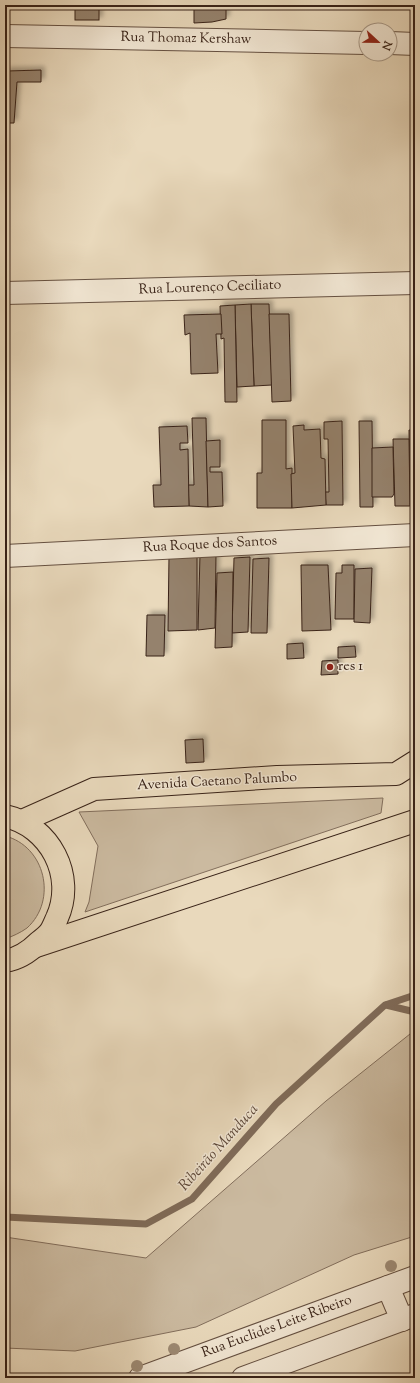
<svg xmlns="http://www.w3.org/2000/svg" width="420" height="1383" viewBox="0 0 420 1383" font-family="'Sorts Mill Goudy',serif">
<style>
.green{fill:#cbbaa0;stroke:#826e5c}
.lines{fill:none;stroke-linecap:round;stroke-linejoin:round}
.stream{stroke:#7f6b59;stroke-width:7}
.building{fill:#95826d;stroke:#392318;filter:url(#shadow)}
.minor-casing{stroke:#655041;stroke-width:24}
.major-casing{stroke:#392318;stroke-width:24}
.minor{stroke:#f1e6d3;stroke-width:22}
.major{stroke:#e9d9bc;stroke-width:22}
.tree{fill:#9d8a74}
.poi-dot{fill:#8f2418;stroke:#f1e6d3;stroke-width:1.5}
.labels{text-anchor:middle;dominant-baseline:central;stroke-width:3;stroke-linejoin:round;paint-order:stroke}
.street-label{font-size:14px;fill:#392318;stroke:#f1e6d3}
.poi-label{font-size:14px;fill:#392318;stroke:#f1e6d3;text-anchor:start}
.water-label{font-size:15px;font-style:italic;fill:#5c4738;stroke:#f1e6d3}
</style>
<defs>
<filter id="shadow"><feDropShadow dx="3.5" dy="-3.5" stdDeviation="2" flood-color="#0004"/></filter>
</defs>
<rect width="100%" height="100%" fill="#e9d9bc"/>
<filter id="stains"><feTurbulence type="fractalNoise" baseFrequency=".005" numOctaves="4"/><feColorMatrix values="0 0 0 0 .2 0 0 0 0 .09 0 0 0 0 .02 0 0 0 .5 -.17"/></filter>
<radialGradient id="worn" r=".72"><stop offset=".6" stop-color="#630" stop-opacity="0"/><stop offset="1" stop-color="#630" stop-opacity=".3"/></radialGradient>
<g class="green">
<polygon points="383,798 381,813 85,912 89,902 98,846 79,812"/>
<path d="M 5,836 C 45,846 58,900 27,928 C 20,933 13,936 5,939 Z"/>
<polygon points="415,1030 415,1236 354,1255 196,1327 75,1351 5,1348 5,1237 146,1258 326,1101"/>
</g>
<g class="lines">
<g class="stream">
<polyline points="386,1005 415,1012"/>
<polyline points="5,1217 146,1224 192,1199 276,1104 385,1005 415,995"/>
</g>
</g>
<g class="building">
<rect x="75" y="5" width="24" height="15"/>
<polygon points="194,5 226,5 226,19 212,22 194,23"/>
<polygon points="41,70 41,82 17,82 14,123 5,123 5,74 7,71"/>
<polygon points="251,304 269,304 272,385 254,386"/>
<polygon points="251,304 254,386 237,387 235,305"/>
<polygon points="235,305 237,402 225,402 224,338 221,339 220,306"/>
<polygon points="221,314 222,334 216,334 218,373 191,374 190,333 185,335 184,315"/>
<polygon points="269,314 289,314 291,401 272,402"/>
<polygon points="192,418 206,418 208,507 189,506 188,485 194,485"/>
<polygon points="262,420 286,420 286,469 292,468 292,508 257,508 257,473 262,473"/>
<polygon points="342,421 343,505 326,505 325,492 329,492 328,439 324,439 324,422"/>
<polygon points="359,421 372,421 373,507 360,507"/>
<polygon points="304,425 304,430 320,429 321,458 325,459 326,505 292,508 291,474 295,473 293,426"/>
<polygon points="187,426 188,443 180,443 180,450 188,449 189,506 154,507 153,485 161,485 159,427"/>
<polygon points="409,430 415,430 415,505 410,506"/>
<polygon points="393,439 409,439 410,506 395,506"/>
<polygon points="220,440 220,467 210,467 210,472 222,472 223,506 208,507 206,441"/>
<polygon points="393,447 394,494 392,497 372,497 372,448"/>
<polygon points="216,554 215,628 198,630 200,555"/>
<polygon points="197,555 197,630 168,631 169,556"/>
<polygon points="250,557 248,632 232,633 234,558"/>
<polygon points="269,558 267,633 251,633 253,559"/>
<polygon points="301,565 328,565 331,630 302,631"/>
<polygon points="342,565 354,565 354,619 335,619 336,573 342,573"/>
<polygon points="372,568 370,623 354,622 355,569"/>
<polygon points="233,572 232,647 215,648 217,573"/>
<polygon points="147,615 165,615 164,656 146,656"/>
<polygon points="303,643 304,658 287,659 287,644"/>
<polygon points="355,646 356,657 338,658 338,647"/>
<polygon points="338,660 338,674 321,675 322,661"/>
<polygon points="203,739 204,762 186,763 185,740"/>
</g>
<g class="lines">
<defs>
<g id="minor">
<polyline points="5,36 366,43"/>
<polyline points="390,43 415,44"/>
<polyline points="5,293 415,283"/>
<polyline points="5,556 415,535"/>
<polyline points="388,1287 402,1320"/>
<polyline points="140,1378 415,1277"/>
<polyline points="243,1378 415,1315"/>
</g>
<g id="major">
<path d="M 5,816 C 50,826 76,876 57,918 C 55,922 53,928 50,932 C 47,936 43,939 39,942 C 30,951 18,959 5,961"/>
<polyline points="22,821 94,789 277,777 396,774 415,762"/>
<polyline points="36,946 415,821"/>
</g>
</defs>
<use href="#minor" class="minor-casing"/>
<use href="#major" class="major-casing"/>
<use href="#minor" class="minor"/>
<use href="#major" class="major"/>
</g>
<g class="tree">
<circle cx="391" cy="1266" r="6"/>
<circle cx="174" cy="1349" r="6"/>
<circle cx="137" cy="1366" r="6"/>
</g>
<circle class="poi-dot" cx="330" cy="667" r="4"/>
<g class="labels">
<g class="street-label">
<text transform="translate(186 39) rotate(1)">Rua Thomaz Kershaw</text>
<text transform="translate(210 288) rotate(-2)">Rua Lourenço Ceciliato</text>
<text transform="translate(210 545) rotate(-3)">Rua Roque dos Santos</text>
<text transform="translate(217 782) rotate(-3)">Avenida Caetano Palumbo</text>
<text transform="translate(277 1327) rotate(-20)">Rua Euclides Leite Ribeiro</text>
</g>
<g class="poi-label">
<text x="338" y="667">res 1</text>
</g>
<g class="water-label">
<text transform="translate(219 1148) rotate(-48)">Ribeirão Manduca</text>
</g>
</g>
<rect width="420" height="1383" fill="none" stroke="#e9d9bc" stroke-width="20"/>
<rect x="6" y="6" width="408" height="1371" fill="none" stroke="#392318" stroke-width="2"/>
<rect x="10" y="10" width="400" height="1363" fill="none" stroke="#392318"/>
<g transform="translate(378 42) rotate(112)"><circle r="19" fill="#f1e6d3" stroke="#a79888"/>
<path d="M0-3L7 15L0 10L-7 15Z" fill="#8f2418"/>
<text y="-6" font-size="11" font-weight="bold" text-anchor="middle" fill="#392318">N</text>
</g>
<rect width="100%" height="100%" filter="url(#stains)"/>
<rect width="100%" height="100%" fill="url(#worn)"/>
</svg>
